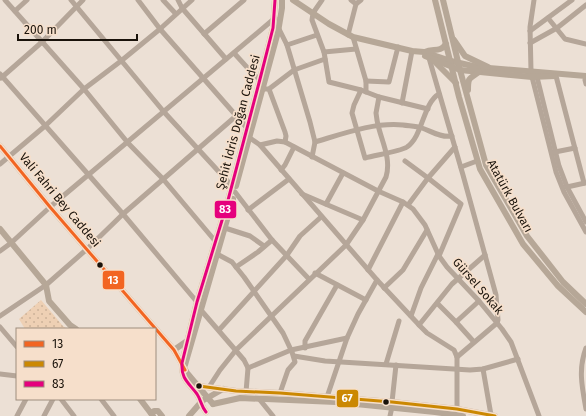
<svg xmlns="http://www.w3.org/2000/svg" width="586" height="416" viewBox="0 0 586 416" font-family="'Fira Sans',sans-serif">
<style>
.green{fill:url(#green-dots)}
.lines{fill:none;stroke-linecap:round;stroke-linejoin:round}
.minor{stroke:#b5a699;stroke-width:5}
.major{stroke:#b6a797;stroke-width:6}
.bus-1-casing{stroke:#f6dfcb;stroke-width:6}
.bus-2-casing{stroke:#f6dfcb;stroke-width:6}
.bus-3-casing{stroke:#f6dfcb;stroke-width:6}
.bus-1{stroke:#f26522;stroke-width:3}
.bus-2{stroke:#cb8802;stroke-width:3}
.bus-3{stroke:#e5007d;stroke-width:3}
.bus-dot{fill:#19120a;stroke:#f6dfcb;stroke-width:1.5}
.labels{text-anchor:middle;dominant-baseline:central;stroke-width:3.5;stroke-linejoin:round;paint-order:stroke}
.street-label{font-size:12px;fill:#19120a;stroke:#f6dfcb}
.line-badge{stroke:#f6dfcb;stroke-width:1.5}
.badge-label{font-size:11px;text-anchor:middle;font-weight:bold;fill:#fff}
</style>
<defs>
<pattern id="green-dots" width="8" height="8" patternUnits="userSpaceOnUse"><rect width="8" height="8" fill="#eed0b4"/><path d="M2 2h.1M6 6h.1" fill="none" stroke="#ccb299" stroke-width="1.8" stroke-linecap="round"/></pattern>
</defs>
<rect width="100%" height="100%" fill="#ece0d5"/>
<polygon class="green" points="41,300 63,326 67,329 25,329 19,319"/>
<g class="lines">
<g class="minor">
<polyline points="5,0 84,89 128,143 163,179 216,242"/>
<polyline points="71,0 164,112 232,186"/>
<polyline points="138,0 160,29 247,128"/>
<polyline points="163,0 176,14"/>
<polyline points="178,0 182,8 226,59"/>
<polyline points="322,0 313,13 312,20 324,52 329,82 361,90 379,97 428,109"/>
<polyline points="356,4 361,0"/>
<polyline points="15,11 27,0"/>
<polyline points="548,18 565,39 586,44"/>
<polyline points="279,29 287,45 310,122 315,142 312,157"/>
<polyline points="530,31 572,0"/>
<polyline points="204,34 244,0"/>
<polyline points="348,35 356,4 351,0"/>
<polyline points="353,37 366,81 366,92"/>
<polyline points="530,43 557,28 586,5"/>
<polyline points="287,45 317,35"/>
<polyline points="324,52 356,49"/>
<polyline points="234,53 255,76 260,79"/>
<polyline points="429,58 463,175 496,295 498,320 497,323 457,357"/>
<polyline points="531,71 530,27 534,0"/>
<polyline points="0,74 123,214 197,302 200,309 244,360 248,368 246,392"/>
<polyline points="556,76 584,183"/>
<polyline points="532,77 556,172 564,192 586,232"/>
<polyline points="537,77 559,166 567,187 586,222"/>
<polyline points="1,78 42,42 83,0"/>
<polyline points="585,80 586,84"/>
<polyline points="366,81 389,82 398,47"/>
<polyline points="264,89 269,89 294,70 325,59"/>
<polyline points="269,89 285,132 286,136 285,142"/>
<path d="M 361,90 L 354,105 L 352,113 L 365,158 C 375,155 399,152 407,147 C 423,136 423,103 439,94"/>
<polyline points="402,103 412,51"/>
<polyline points="250,138 260,145 377,280 421,327 427,333 454,350 457,357 457,409"/>
<path d="M 315,142 C 342,134 374,122 403,125 C 409,126 416,126 422,128 C 431,131 441,138 452,136"/>
<polyline points="260,145 277,141 285,142 378,191 403,202 413,209 425,225 439,256 447,267 479,301 502,329 511,342 539,416"/>
<polyline points="555,152 575,148"/>
<polyline points="405,161 428,178 461,204 439,256"/>
<polyline points="0,164 45,126 84,89 121,61 160,29 192,0"/>
<polyline points="461,167 477,161"/>
<polyline points="281,170 285,165 294,147"/>
<polyline points="567,187 585,183"/>
<polyline points="235,192 272,240 309,279"/>
<polyline points="302,194 363,220"/>
<polyline points="326,204 343,173"/>
<polyline points="408,205 428,178 455,147"/>
<polyline points="248,210 289,179"/>
<polyline points="225,228 250,236 264,246"/>
<polyline points="0,251 11,243 50,207 275,18"/>
<polyline points="217,254 232,262 244,277 283,333 292,352 295,362 288,370 280,393"/>
<polyline points="236,267 258,252 272,240"/>
<polyline points="368,270 403,202"/>
<polyline points="315,273 366,300"/>
<polyline points="384,288 403,270 427,230"/>
<polyline points="437,303 456,322 474,342"/>
<polyline points="0,316 46,285 87,249 123,214 236,116"/>
<polyline points="411,316 421,288 438,254"/>
<polyline points="456,322 479,301"/>
<polyline points="419,325 452,284 485,255"/>
<polyline points="0,327 17,347"/>
<polyline points="219,330 287,255 300,236 321,217"/>
<polyline points="305,348 305,341 337,285"/>
<path d="M 586,348 C 578,369 582,387 586,409"/>
<polyline points="294,356 325,361 470,370 483,369 518,359"/>
<polyline points="386,364 399,321"/>
<polyline points="248,368 291,350 347,338"/>
<polyline points="483,369 491,415"/>
<polyline points="0,374 17,376"/>
<path d="M 209,387 L 220,370 L 236,350 L 346,245 L 363,220 L 386,177 C 392,157 380,139 377,120 L 376,113 L 379,97"/>
<polyline points="327,397 347,338 358,314 377,280"/>
<polyline points="61,399 74,416"/>
<polyline points="101,399 114,416"/>
<polyline points="260,400 273,416"/>
<polyline points="392,402 396,365"/>
<polyline points="17,416 26,399"/>
<polyline points="44,416 53,399"/>
<polyline points="390,416 392,407"/>
</g>
<g class="major">
<polyline points="293,0 329,24 353,37 412,51 424,52 451,61 477,67 586,76"/>
<polyline points="435,0 459,97 480,169 523,244 558,286 586,312"/>
<polyline points="443,0 460,70 486,165 527,236 563,282 586,304"/>
<polyline points="454,40 465,56 488,67"/>
<path d="M 425,52 C 433,48 440,53 446,44"/>
<polyline points="425,56 460,70 532,77 555,76"/>
<polyline points="433,60 456,83"/>
<path d="M 468,90 C 468,77 469,79 479,72"/>
<polyline points="0,146 50,207 174,350 187,373 213,404"/>
<polyline points="236,186 278,32 282,8 282,0"/>
<polyline points="0,229 46,285 49,301 70,325 76,329"/>
<polyline points="174,350 187,341"/>
<polyline points="185,365 233,199"/>
<polyline points="199,386 236,391 280,393 392,402 457,409 495,416"/>
<polyline points="140,399 153,416"/>
<polyline points="213,404 240,398 336,402 435,412 463,416"/>
<path d="M 206,412 C 201,406 201,400 197,394 C 188,382 181,379 182,363 L 197,302 L 227,204 L 260,79 L 273,28 L 275,0"/>
<polyline points="151,413 154,411 158,411 162,416"/>
<polyline points="189,416 202,401 223,389"/>
</g>
<defs>
<polyline id="bus-1" points="0,146 50,207 174,350 185,370"/>
<polyline id="bus-2" points="199,386 236,391 280,393 392,402 457,409 495,416"/>
<path id="bus-3" d="M 206,412 C 201,406 201,400 197,394 C 188,382 181,379 182,363 L 197,302 L 227,204 L 260,79 L 273,28 L 275,0"/>
</defs>
<use href="#bus-1" class="bus-1-casing"/>
<use href="#bus-2" class="bus-2-casing"/>
<use href="#bus-3" class="bus-3-casing"/>
<use href="#bus-1" class="bus-1"/>
<use href="#bus-2" class="bus-2"/>
<use href="#bus-3" class="bus-3"/>
</g>
<g class="bus-dot">
<circle cx="100" cy="265" r="3.5"/>
<circle cx="199" cy="386" r="3.5"/>
<circle cx="386" cy="402" r="3.5"/>
</g>
<g class="labels">
<g class="street-label">
<text transform="translate(238 122) rotate(-75)">Şehit İdris Doğan Caddesi</text>
<text transform="translate(510 196) rotate(61)">Atatürk Bulvarı</text>
<text transform="translate(60 200) rotate(50)">Vali Fahri Bey Caddesi</text>
<text transform="translate(478 286) rotate(49)">Gürsel Sokak</text>
</g>
</g>
<g class="line-badge">
<rect x="214" y="200" width="23" height="19" rx="4" fill="#e5007d"/>
<rect x="102" y="270" width="23" height="20" rx="4" fill="#f26522"/>
<rect x="336" y="389" width="23" height="19" rx="4" fill="#cb8802"/>
</g>
<g class="badge-label">
<text x="225" y="213">83</text>
<text x="113" y="284">13</text>
<text x="347" y="402">67</text>
</g>
<rect x="16" y="328" width="140" height="72" fill="#f6dfcb" stroke="#9e8d7e"/>
<rect x="24" y="341" width="20" height="6" fill="#f26522" stroke="#9e8d7e"/>
<text x="52" y="348" font-size="12" fill="#19120a">13</text>
<rect x="24" y="361" width="20" height="6" fill="#cb8802" stroke="#9e8d7e"/>
<text x="52" y="368" font-size="12" fill="#19120a">67</text>
<rect x="24" y="381" width="20" height="6" fill="#e5007d" stroke="#9e8d7e"/>
<text x="52" y="388" font-size="12" fill="#19120a">83</text>
<path d="M18 34v6h119v-6" fill="none" stroke="#19120a" stroke-width="2"/>
<text x="24" y="34" font-size="12" fill="#19120a" stroke="#f6dfcb" stroke-width="3" paint-order="stroke">200 m</text>
</svg>
